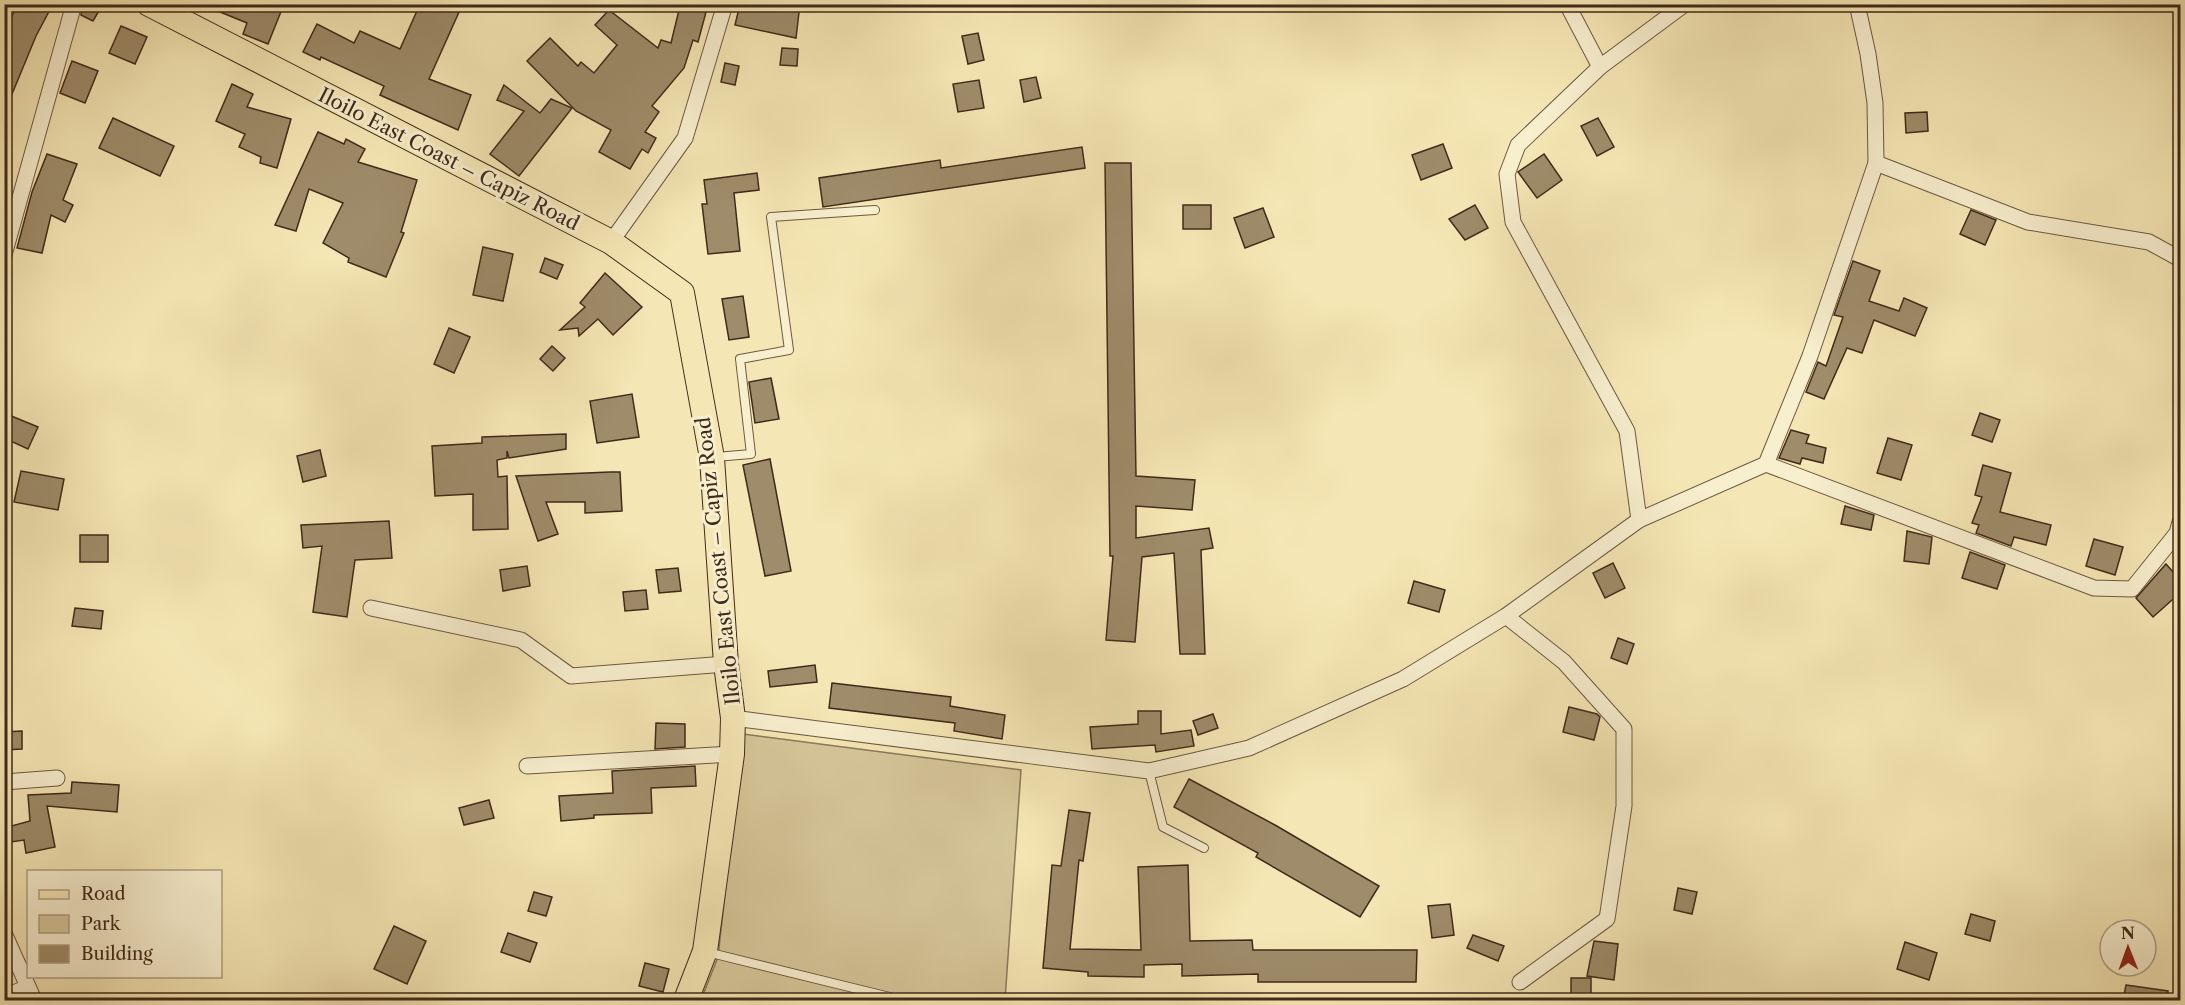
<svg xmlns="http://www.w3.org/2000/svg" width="2185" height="1005" viewBox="0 0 2185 1005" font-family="'Libre Caslon Text',serif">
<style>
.green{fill:#d6c79a;stroke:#8b785a;stroke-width:1.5}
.building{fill:#9e8c6a;stroke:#402a19;stroke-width:1.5}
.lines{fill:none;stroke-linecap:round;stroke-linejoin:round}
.lane-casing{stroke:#6d5940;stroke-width:10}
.street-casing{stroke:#6d5940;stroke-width:17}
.primary-casing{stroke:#402a19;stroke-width:26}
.lane{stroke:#f8efcf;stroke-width:8}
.street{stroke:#f8efcf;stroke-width:15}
.primary{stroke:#f5e7b5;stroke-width:24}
.labels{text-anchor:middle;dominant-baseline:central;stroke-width:6;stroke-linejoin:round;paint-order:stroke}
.street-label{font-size:20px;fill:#402a19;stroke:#f8efcf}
</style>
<rect width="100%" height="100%" fill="#f5e7b5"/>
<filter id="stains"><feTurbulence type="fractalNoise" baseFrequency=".00333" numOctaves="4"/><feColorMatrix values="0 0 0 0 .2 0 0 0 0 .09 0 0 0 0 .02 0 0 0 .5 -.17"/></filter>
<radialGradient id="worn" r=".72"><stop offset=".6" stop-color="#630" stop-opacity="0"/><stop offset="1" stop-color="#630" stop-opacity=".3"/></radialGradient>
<polygon class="green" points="743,734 1021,770 1005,1000 701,1000 718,957"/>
<g class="building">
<polygon points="18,4 53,4 36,36 5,111 4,32"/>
<polygon points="83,4 103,4 93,21 81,15"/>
<polygon points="284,4 268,44 243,34 247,23 203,5"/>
<polygon points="420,4 442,4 459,12 429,79 471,95 458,130 380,95 384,86 321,57 320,60 303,52 317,24 354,43 360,31 400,49"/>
<polygon points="740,4 800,4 796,38 735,25"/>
<polygon points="680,6 706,12 698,42 693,40 684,68 652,106 659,112 645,132 656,138 648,153 642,149 630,169 599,152 611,130 576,111 527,61 550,38 578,66 581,62 594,73 617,45 595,25 609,10 658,48 661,40 671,43"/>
<polygon points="121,26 147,37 135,64 109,53"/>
<polygon points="978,33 984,60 968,64 962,36"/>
<polygon points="782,48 798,49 797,66 780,65"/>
<polygon points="72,61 98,71 85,103 60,93"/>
<polygon points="725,63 739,66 735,85 721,82"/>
<polygon points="1036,77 1041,98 1024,102 1020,80"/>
<polygon points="979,80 984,108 958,112 953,84"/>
<polygon points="232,84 253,94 247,107 291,119 277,168 260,163 261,157 239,147 245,134 216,121"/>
<polygon points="504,85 540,113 551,99 572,108 519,176 490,154 524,111 497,100"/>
<polygon points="1927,112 1928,131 1906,133 1905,113"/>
<polygon points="113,118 174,146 160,176 99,148"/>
<polygon points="1598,118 1614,147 1597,156 1581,126"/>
<polygon points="318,132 344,144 346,139 365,149 358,162 417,180 401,232 404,233 386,277 348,262 349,258 323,243 343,203 309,189 296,231 275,225"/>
<polygon points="1443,144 1452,168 1421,180 1412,155"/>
<polygon points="1082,147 1085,168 823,207 819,178 940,160 941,168"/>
<polygon points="47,154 77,164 63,200 73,205 65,222 51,215 42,253 17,248 32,192"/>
<polygon points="1544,154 1562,180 1537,198 1518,172"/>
<polygon points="1105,163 1131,163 1136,476 1195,480 1192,510 1136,506 1136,538 1209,528 1213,548 1201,550 1205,654 1180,654 1174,553 1142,557 1135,642 1106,640 1113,556 1110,556"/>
<polygon points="757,173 759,190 734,193 740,251 708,254 702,204 707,204 704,180"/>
<rect x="1183" y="205" width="28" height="24"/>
<polygon points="1475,205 1488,228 1465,240 1449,219"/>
<polygon points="1263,208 1274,237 1245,248 1234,218"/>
<polygon points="1971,210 1996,220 1985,245 1960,234"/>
<polygon points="483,247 513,254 503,301 473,295"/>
<polygon points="545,258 563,265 557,279 540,272"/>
<polygon points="1853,261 1880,271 1869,301 1899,311 1904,298 1927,308 1915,336 1874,320 1862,353 1847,348 1824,399 1806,392 1818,362 1826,366 1843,317 1834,315"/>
<polygon points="605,273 642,307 613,335 598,319 579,336 578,328 560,330 585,307 580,303"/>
<polygon points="743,296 749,337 729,340 722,299"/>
<polygon points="449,328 470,337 454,373 434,364"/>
<polygon points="552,346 565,358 553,371 540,359"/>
<polygon points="771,378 779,419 755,423 749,382"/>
<polygon points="632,394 639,437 597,443 590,401"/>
<polygon points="4,413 38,427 28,449 4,438"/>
<polygon points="1980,413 2000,420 1992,442 1972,435"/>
<polygon points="1791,430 1809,435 1806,443 1826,448 1823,463 1802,458 1800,464 1779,458"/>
<polygon points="566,434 566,449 509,458 507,451 507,458 497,460 498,477 507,476 508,529 473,530 473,494 435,496 432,446 482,443 482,437"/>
<polygon points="1888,438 1912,445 1901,480 1877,473"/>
<polygon points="320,450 326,476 303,482 297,456"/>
<polygon points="770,459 791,571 765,576 743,465"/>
<polygon points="1983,465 2011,473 2000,512 2051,525 2046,545 2014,537 2011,546 1976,533 1979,525 1972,523 1982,497 1975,495"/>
<polygon points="21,471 64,479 58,510 14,502"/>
<polygon points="610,472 620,472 622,511 585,513 585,502 546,502 558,534 538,541 516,476"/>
<polygon points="1845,506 1874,515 1871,530 1841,524"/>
<polygon points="389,521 392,558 355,560 347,617 313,612 322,546 303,548 301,525"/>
<polygon points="1907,531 1932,537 1929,564 1904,561"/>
<rect x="80" y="535" width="28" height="27"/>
<polygon points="2094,539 2123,547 2115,575 2086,566"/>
<polygon points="1970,552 2005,565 1997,589 1962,578"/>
<polygon points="1613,563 1625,588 1605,598 1593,573"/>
<polygon points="2166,564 2181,581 2181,592 2153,617 2136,598"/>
<polygon points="527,566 530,586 503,591 500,570"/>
<polygon points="678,568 681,591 659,593 656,570"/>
<polygon points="1414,581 1445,590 1439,612 1408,603"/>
<polygon points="646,590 648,609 625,611 623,592"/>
<polygon points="75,608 103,611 101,629 72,626"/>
<polygon points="1618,638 1634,644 1627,664 1611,658"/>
<polygon points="815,665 817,682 770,687 768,671"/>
<polygon points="832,683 951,697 950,706 1005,715 1002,739 954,731 955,723 829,708"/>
<polygon points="1569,707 1597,714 1600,717 1594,740 1563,732"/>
<polygon points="1138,711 1161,711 1161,734 1191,730 1194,746 1156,752 1155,745 1092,749 1090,727 1138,724"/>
<polygon points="1213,714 1218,728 1198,735 1193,721"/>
<polygon points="656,723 685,724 685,747 655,749"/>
<polygon points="22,731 22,749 4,750 4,732"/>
<polygon points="695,766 696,786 651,788 652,813 594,815 594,818 561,821 559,796 613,793 612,771"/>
<polygon points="1189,779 1275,825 1379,886 1360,917 1256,857 1258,853 1174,807"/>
<polygon points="72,782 119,785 117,812 47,806 55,847 26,853 24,840 4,843 4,828 30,821 28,795 71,793"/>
<polygon points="489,800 494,818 464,825 459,808"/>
<polygon points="1069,810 1090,813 1083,861 1079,860 1070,949 1141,950 1138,867 1188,865 1190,941 1252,940 1253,950 1417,950 1416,982 1258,982 1258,974 1182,976 1182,964 1144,965 1144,977 1088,976 1088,972 1043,968 1052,865 1061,866"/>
<polygon points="1678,888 1697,892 1692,914 1674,910"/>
<polygon points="534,892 552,897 546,916 528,911"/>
<polygon points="1450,904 1454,935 1432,938 1428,906"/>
<polygon points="1971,914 1995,921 1990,941 1965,934"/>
<polygon points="394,926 426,941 407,984 374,969"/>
<polygon points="508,933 537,943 530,962 501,952"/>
<polygon points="1473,935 1504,946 1498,961 1467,948"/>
<polygon points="1594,941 1618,944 1614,980 1587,976"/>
<polygon points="1905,942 1937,953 1929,980 1897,969"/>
<polygon points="645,963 669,969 663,992 639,986"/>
<rect x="1571" y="978" width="20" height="20"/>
<polygon points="2126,985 2168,991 2167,1000 2123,1000"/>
</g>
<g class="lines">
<defs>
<g id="lane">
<polyline points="716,457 751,454 740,359 789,350 771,217 875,210"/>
<polyline points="1149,771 1163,827 1204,848"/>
<polyline points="707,952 902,1000"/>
</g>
<g id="street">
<polyline points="1567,4 1600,67"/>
<polyline points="1876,163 2028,222 2149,242 2180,259"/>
<polyline points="611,242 685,138 725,4"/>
<polyline points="4,255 74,4"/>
<polyline points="1766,464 2094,588 2132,589 2177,533 2180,522"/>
<polyline points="1639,520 1627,431 1513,222 1507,174 1518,145 1600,67 1685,4"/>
<polyline points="371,608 521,640 571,676 726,664"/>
<polyline points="1506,616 1564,662 1624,729 1624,806 1607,919 1520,982"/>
<polyline points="733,718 1149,771 1249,748 1403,679 1506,616 1639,520 1766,464 1810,356 1876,163 1875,103 1868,54 1857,4"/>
<polyline points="527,766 732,754"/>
<polyline points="4,782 57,778"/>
<polyline points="4,933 34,1000"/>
<polyline points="4,997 28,987"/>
</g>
<polyline id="primary" points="149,4 611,242 682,293 712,458 726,664 733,718 732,754 705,951 686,1000"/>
</defs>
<use href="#lane" class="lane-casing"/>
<use href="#street" class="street-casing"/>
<use href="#primary" class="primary-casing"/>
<use href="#lane" class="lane"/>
<use href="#street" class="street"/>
<use href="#primary" class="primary"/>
</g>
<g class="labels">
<g class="street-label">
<text transform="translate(449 159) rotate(27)">Iloilo East Coast – Capiz Road</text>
<text transform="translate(718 561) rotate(-96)">Iloilo East Coast – Capiz Road</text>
</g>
</g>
<rect width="2185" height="1005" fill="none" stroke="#f5e7b5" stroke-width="24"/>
<rect x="6" y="6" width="2173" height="993" fill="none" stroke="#402a19" stroke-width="3"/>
<rect x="12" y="12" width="2161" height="981" fill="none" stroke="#402a19" stroke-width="1.5"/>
<rect x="27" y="870" width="195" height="108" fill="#f8efcf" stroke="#aea086" stroke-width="1.5"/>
<rect x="39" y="890" width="30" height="9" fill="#f5e7b5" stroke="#aea086" stroke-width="1.5"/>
<text x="81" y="900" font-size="18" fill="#402a19">Road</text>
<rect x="39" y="915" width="30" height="18" fill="#d6c79a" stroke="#aea086" stroke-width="1.5"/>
<text x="81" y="930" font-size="18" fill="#402a19">Park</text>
<rect x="39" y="945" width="30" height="18" fill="#9e8c6a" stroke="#aea086" stroke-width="1.5"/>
<text x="81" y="960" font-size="18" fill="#402a19">Building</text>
<g transform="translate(2128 948) rotate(359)"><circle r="28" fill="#f8efcf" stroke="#aea086" stroke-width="1.5"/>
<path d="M0-4.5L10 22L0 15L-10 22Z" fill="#8f2418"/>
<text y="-9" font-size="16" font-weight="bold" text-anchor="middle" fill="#402a19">N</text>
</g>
<rect width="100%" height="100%" filter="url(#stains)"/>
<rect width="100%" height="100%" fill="url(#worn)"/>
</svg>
